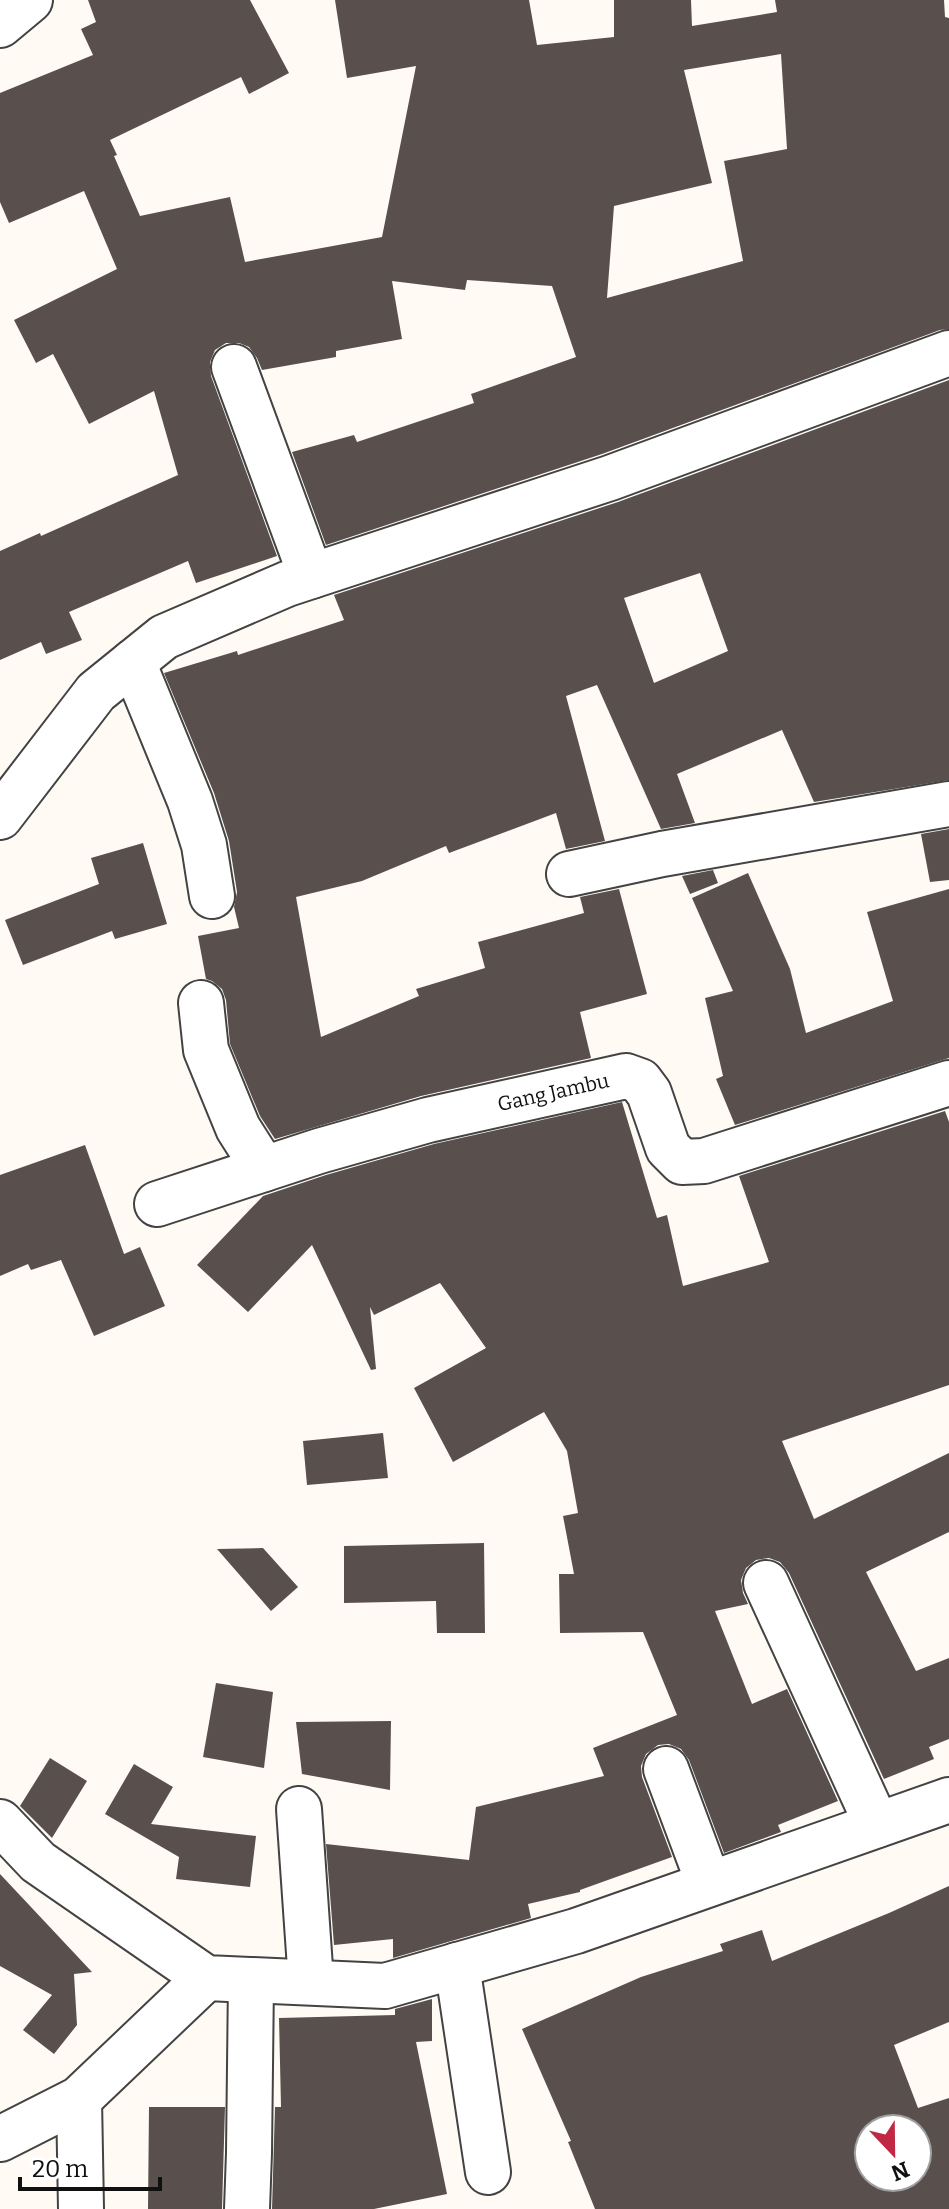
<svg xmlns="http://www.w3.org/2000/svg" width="949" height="2209" viewBox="0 0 949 2209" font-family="Bitter,serif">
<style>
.building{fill:#59504d;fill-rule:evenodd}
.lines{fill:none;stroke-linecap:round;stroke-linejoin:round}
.street-casing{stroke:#434343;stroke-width:48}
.street{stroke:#fff;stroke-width:44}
.labels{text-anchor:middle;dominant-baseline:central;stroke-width:8;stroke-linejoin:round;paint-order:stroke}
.street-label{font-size:20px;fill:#101010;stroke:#fff}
</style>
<rect width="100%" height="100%" fill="#fffbf4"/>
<g class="building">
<path d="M 88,0 L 250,0 L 289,73 L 249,94 L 241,77 L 110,140 L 117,155 L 114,156 L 140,216 L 230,197 L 245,262 L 382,237 L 416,66 L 347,78 L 335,0 L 529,0 L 537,45 L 614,37 L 614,0 L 691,0 L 692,26 L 777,12 L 775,0 L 944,0 L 945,17 L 949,18 L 949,329 L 940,330 L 602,454 L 326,545 L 292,452 L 354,435 L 357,442 L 474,403 L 471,394 L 576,357 L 552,286 L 467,280 L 465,290 L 392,281 L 402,339 L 336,351 L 336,357 L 262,370 L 257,358 L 249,347 L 239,343 L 226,343 L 215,350 L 210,362 L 211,376 L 277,556 L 196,583 L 188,561 L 69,612 L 82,640 L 46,654 L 41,642 L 0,660 L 0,551 L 40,533 L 41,536 L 178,475 L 154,391 L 89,424 L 53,354 L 36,363 L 14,320 L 117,269 L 84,191 L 9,223 L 0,202 L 0,93 L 93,55 L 81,29 L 96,22 ZM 781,54 L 787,149 L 724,161 L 743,261 L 607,298 L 614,206 L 712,183 L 684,70 Z"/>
<path d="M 949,380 L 949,780 L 814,802 L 782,730 L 677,774 L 695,823 L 661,829 L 597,685 L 566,696 L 605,841 L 566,849 L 556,813 L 449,853 L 446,846 L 362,881 L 296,897 L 321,1037 L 419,996 L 416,989 L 485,968 L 478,942 L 584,913 L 580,897 L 619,889 L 647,994 L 580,1012 L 591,1058 L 421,1096 L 275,1139 L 260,1116 L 230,1044 L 226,1000 L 222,989 L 212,981 L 206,979 L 198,936 L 239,928 L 234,907 L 237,892 L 229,841 L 214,793 L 164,673 L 237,651 L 238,655 L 344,620 L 334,595 L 618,502 ZM 700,573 L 728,651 L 654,683 L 624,598 Z"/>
<polygon points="949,829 949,880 930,882 921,834"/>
<polygon points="143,843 167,924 115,939 112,931 23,965 5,920 99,884 91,858"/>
<polygon points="713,870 718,883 690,894 682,876"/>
<polygon points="748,873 790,969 806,1033 893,1001 867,912 949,889 949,1058 735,1125 716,1079 723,1076 705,998 733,991 692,898"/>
<polygon points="622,1102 657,1218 667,1215 683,1286 769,1262 739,1176 945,1111 949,1122 949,1385 782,1441 814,1519 949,1453 949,1532 866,1572 916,1671 949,1658 949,1739 929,1747 934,1759 884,1779 789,1573 780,1562 769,1558 756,1560 746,1568 741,1580 743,1593 748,1604 715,1611 752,1704 787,1689 838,1801 778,1825 781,1832 724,1853 689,1760 681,1749 669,1744 658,1745 646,1754 641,1766 642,1777 672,1857 580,1890 580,1892 528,1904 531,1918 393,1958 393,1939 334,1945 326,1844 469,1860 476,1807 604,1776 593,1748 677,1715 643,1632 560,1633 559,1574 574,1574 563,1516 578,1513 567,1451 544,1412 453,1462 414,1388 486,1348 440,1283 374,1315 370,1307 376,1369 371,1370 312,1245 248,1312 197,1265 263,1196 326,1175 434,1144"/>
<polygon points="85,1145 124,1254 140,1247 165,1306 94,1336 61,1260 31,1270 28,1264 0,1276 0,1175"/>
<polygon points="383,1433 388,1478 307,1485 303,1441"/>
<polygon points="484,1543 485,1633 437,1633 436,1601 344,1603 344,1546"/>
<polygon points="263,1548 298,1587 271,1611 217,1549"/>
<polygon points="216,1683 273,1692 264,1768 203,1757"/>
<polygon points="391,1721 390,1790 302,1774 296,1722"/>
<polygon points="50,1758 87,1781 52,1838 20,1806"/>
<polygon points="134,1764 173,1787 151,1824 256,1836 250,1887 176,1879 179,1857 105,1814"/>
<polygon points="0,1874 92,1972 74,1974 77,2025 54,2054 23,2030 52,1995 0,1966"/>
<path d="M 949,1886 L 949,2022 L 894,2045 L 918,2108 L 949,2098 L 949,2209 L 595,2209 L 568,2142 L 571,2141 L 522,2029 L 641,1977 L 723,1951 L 720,1944 L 762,1930 L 772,1961 L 889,1913 ZM 869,2129 L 917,2129 L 917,2177 L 869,2177 Z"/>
<polygon points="432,1999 432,2041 416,2042 447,2194 374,2209 272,2209 275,2107 281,2107 279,2018 395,2015 395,2009"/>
<polygon points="149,2107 225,2107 222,2209 148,2209"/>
</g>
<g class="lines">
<defs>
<g id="street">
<polyline points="0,25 30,0"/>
<polyline points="234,367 311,576"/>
<polyline points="133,662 190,801 204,845 212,896"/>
<polyline points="0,817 96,692 164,637 287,584 610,478 949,353"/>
<polyline points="569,874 662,854 949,804"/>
<polyline points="201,1003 206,1050 238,1128 264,1169"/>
<path id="s1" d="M 157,1204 L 319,1151 L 428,1120 L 626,1076 L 640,1081 L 649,1093 L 668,1148 L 682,1162 L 704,1161 L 949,1083"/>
<polyline points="766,1583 877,1825"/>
<polyline points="666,1769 709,1884"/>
<polyline points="299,1809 311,1982"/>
<polyline points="0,1822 38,1862 206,1978 385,1986 576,1931 949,1800"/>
<polyline points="457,1965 488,2172"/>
<polyline points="79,2099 81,2209"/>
<polyline points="0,2139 79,2099 206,1978"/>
<polyline points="247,2209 249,2153 251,1980"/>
</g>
</defs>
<use href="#street" class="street-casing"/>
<use href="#street" class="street"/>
</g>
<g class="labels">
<g class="street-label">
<text stroke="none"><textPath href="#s1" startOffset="412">Gang Jambu</textPath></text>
</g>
</g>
<g transform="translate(893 2153) rotate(158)"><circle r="38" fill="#ffffff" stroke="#9f9f9f" stroke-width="2"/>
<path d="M0-6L14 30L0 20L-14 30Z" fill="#c12844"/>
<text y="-12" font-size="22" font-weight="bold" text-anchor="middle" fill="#101010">N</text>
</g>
<path d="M20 2177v12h140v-12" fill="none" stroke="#101010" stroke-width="4"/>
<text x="32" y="2177" font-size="24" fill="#101010" stroke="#ffffff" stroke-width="6" paint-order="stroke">20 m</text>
</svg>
